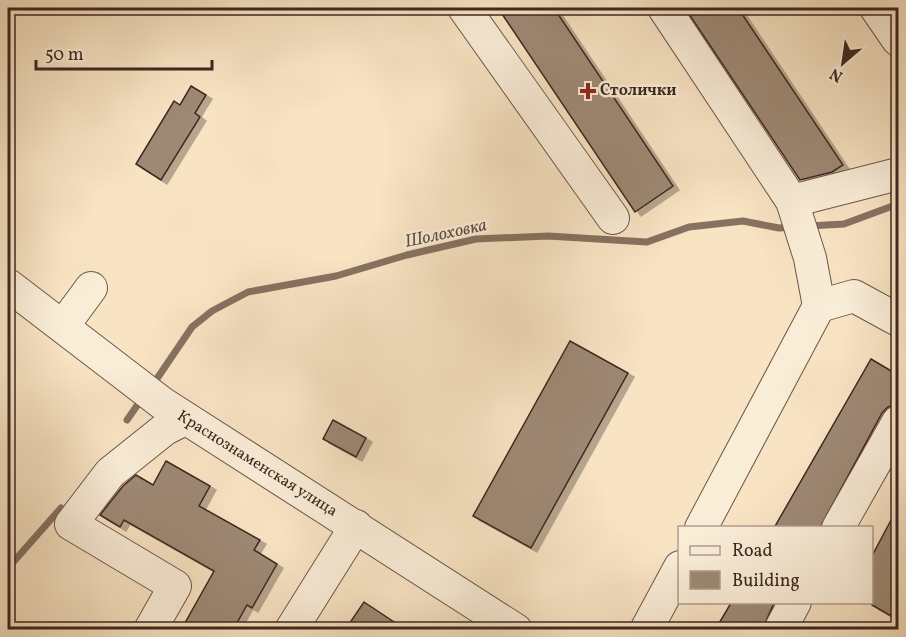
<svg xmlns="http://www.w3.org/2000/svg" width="906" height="637" viewBox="0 0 906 637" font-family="Vollkorn,serif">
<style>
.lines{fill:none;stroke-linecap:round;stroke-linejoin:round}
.stream{stroke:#867261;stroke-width:7}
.building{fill:#9e8975;stroke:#3c2820;stroke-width:1.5;filter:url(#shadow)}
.minor-casing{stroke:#6b5749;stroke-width:34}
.minor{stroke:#faedd8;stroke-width:32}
.poi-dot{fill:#8f2418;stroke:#faedd8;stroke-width:2}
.labels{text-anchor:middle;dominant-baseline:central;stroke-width:5;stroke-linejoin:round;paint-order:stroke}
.poi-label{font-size:16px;font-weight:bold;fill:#3c2820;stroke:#faedd8;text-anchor:start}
.street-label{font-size:16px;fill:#3c2820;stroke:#faedd8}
.water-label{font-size:18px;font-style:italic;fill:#614d40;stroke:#faedd8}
</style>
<defs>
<filter id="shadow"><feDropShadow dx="6" dy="4" stdDeviation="0" flood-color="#0004"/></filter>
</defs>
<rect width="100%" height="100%" fill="#f8e3c3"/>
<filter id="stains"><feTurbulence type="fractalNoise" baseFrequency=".00333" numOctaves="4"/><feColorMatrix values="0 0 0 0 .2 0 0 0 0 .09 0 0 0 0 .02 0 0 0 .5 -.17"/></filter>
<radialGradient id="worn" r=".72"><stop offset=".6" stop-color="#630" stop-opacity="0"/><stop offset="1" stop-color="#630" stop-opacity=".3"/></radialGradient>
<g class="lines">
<g class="stream">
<polyline points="808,226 844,224 898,204"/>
<polyline points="152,386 192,327 212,311 248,292 336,276 407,255 476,239 548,236 647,242 689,227 743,221 779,228 791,227"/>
<polyline points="127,420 143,397"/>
<polyline points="8,568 61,508"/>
</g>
</g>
<g class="building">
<polygon points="498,8 554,8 673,186 635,212"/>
<polygon points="685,8 738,8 843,165 832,172 800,180"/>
<polygon points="191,86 206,95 195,113 200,117 161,180 136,164 174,101 180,105"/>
<polygon points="570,341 628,373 531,548 473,516"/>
<polygon points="871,359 898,375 898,404 888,407 882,413 820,528 774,528"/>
<polygon points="333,420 366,438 356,457 323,439"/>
<polygon points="166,461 210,486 199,506 260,540 254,550 277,564 252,608 247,605 233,630 181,630 214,571 124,520 120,527 100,515 123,486 136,475 153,485"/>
<polygon points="898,507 898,620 872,605 872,556"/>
<polygon points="364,602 406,630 345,630"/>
<polygon points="731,603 774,603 762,630 715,630"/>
</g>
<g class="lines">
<defs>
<g id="minor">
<polyline points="464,8 613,218"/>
<polyline points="664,8 792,201 810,258 819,306 701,528"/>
<polyline points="876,8 898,40"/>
<polyline points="792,201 898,174"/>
<polyline points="8,285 162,403 516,630"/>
<polyline points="819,306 854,296 898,320"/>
<polyline points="63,326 91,288"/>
<polyline points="838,528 898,422"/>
<polyline points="150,630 175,586 71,524 110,473 165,429 185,419"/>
<polyline points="291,630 356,526"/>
<polyline points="646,630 680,567"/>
<polyline points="780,630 795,602"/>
</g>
</defs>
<use href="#minor" class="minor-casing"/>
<use href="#minor" class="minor"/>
</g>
<path class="poi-dot" d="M585 82h6v6h6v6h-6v6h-6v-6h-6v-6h6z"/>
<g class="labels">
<g class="poi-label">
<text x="600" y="91">Столички</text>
</g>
<g class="street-label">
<text transform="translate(257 464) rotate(32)">Краснознаменская улица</text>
</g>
<g class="water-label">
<text transform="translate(446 234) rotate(-12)">Шолоховка</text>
</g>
</g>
<rect width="906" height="637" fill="none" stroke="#f8e3c3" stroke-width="30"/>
<rect x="9" y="9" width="888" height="619" fill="none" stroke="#3c2820" stroke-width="3"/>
<rect x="15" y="15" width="876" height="607" fill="none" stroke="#3c2820" stroke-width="1.5"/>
<rect x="678" y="526" width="195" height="78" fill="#faedd8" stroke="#ae9e8e" stroke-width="1.5"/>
<rect x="690" y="546" width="30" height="9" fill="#faedd8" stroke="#ae9e8e" stroke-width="1.5"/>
<text x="732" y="556" font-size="18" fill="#3c2820">Road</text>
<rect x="690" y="571" width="30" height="18" fill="#9e8975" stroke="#ae9e8e" stroke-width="1.5"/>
<text x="732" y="586" font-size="18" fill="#3c2820">Building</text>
<g transform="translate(843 63) rotate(209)" stroke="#faedd8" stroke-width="4.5" paint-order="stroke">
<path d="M0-4.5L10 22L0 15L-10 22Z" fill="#3c2820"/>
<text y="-9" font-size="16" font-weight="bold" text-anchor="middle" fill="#3c2820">N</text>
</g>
<path d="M36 60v9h176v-9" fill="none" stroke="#3c2820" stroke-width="3"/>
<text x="45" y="60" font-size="18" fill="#3c2820" stroke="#faedd8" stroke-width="4.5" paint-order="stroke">50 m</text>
<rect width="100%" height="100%" filter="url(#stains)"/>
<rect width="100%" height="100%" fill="url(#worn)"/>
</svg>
